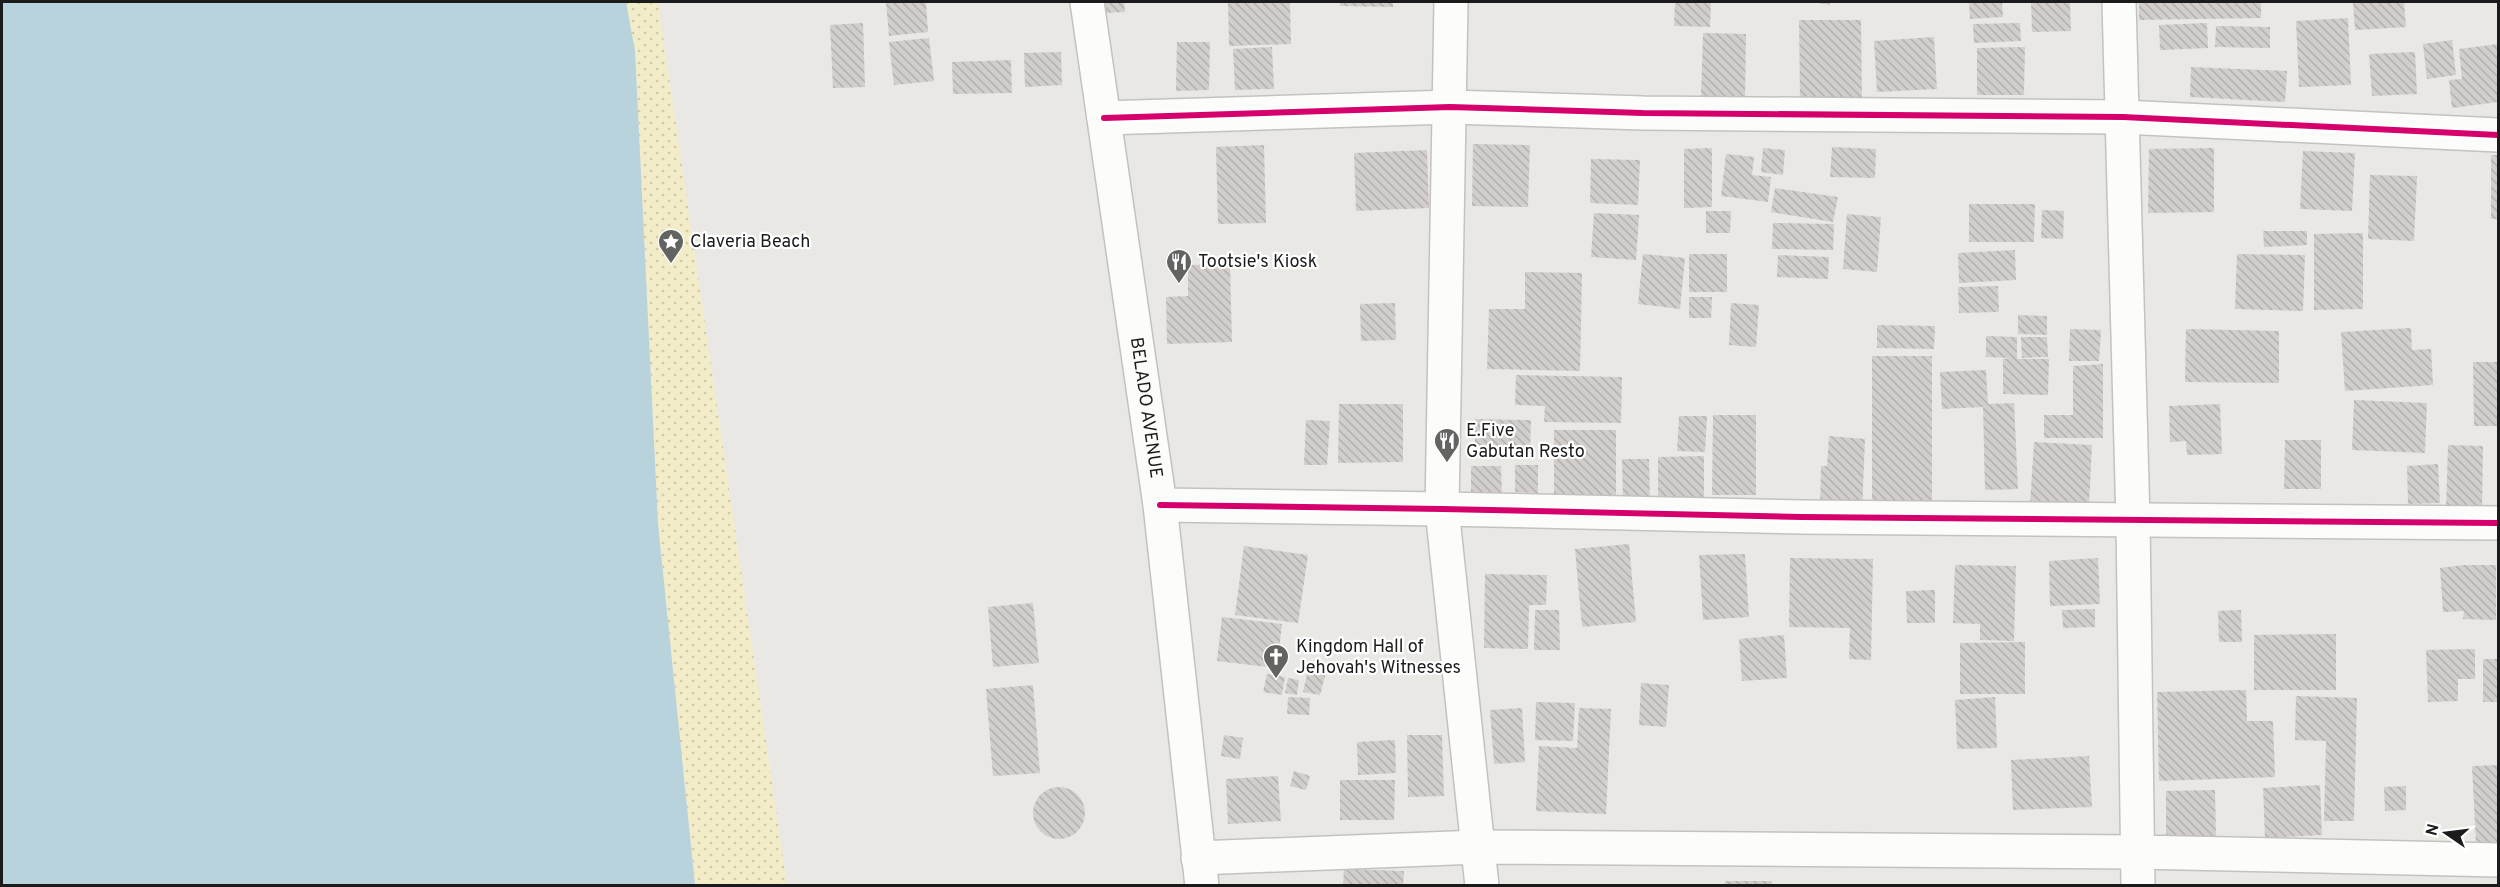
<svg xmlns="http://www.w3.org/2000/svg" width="2500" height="887" viewBox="0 0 2500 887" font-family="Overpass,sans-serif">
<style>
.sand{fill:url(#sand-dots)}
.water{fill:#b9d3dc}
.building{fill:url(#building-back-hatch)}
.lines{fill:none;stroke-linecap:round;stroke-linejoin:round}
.minor-casing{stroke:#c2c2c0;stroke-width:36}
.tertiary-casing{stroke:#c2c2c0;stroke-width:36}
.minor{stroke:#fcfcfb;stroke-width:33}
.tertiary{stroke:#fcfcfb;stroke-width:33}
.cycleway-casing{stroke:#fff;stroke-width:10}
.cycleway{stroke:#d6006c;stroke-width:6}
.labels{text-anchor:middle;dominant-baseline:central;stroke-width:4.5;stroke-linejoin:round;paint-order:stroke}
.poi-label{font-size:18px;fill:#1b1b1b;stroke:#fff;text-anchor:start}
.street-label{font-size:18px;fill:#1b1b1b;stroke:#fff}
</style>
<defs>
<pattern id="sand-dots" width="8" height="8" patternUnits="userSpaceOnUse" patternTransform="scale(1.5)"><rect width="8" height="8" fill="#f3ecc8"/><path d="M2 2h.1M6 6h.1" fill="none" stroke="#d0caab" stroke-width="1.8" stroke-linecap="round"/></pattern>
<pattern id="building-back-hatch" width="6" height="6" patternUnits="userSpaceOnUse" patternTransform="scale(1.5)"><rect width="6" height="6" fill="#d1cecb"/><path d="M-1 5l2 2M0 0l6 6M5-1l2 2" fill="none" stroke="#b3b0ae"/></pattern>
</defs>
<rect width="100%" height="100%" fill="#eae8e4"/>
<polygon class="sand" points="626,2 658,2 787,885 695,885 658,524 635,51"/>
<polygon class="water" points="2,2 626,2 635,51 658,524 695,885 2,885"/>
<g class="building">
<polygon points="886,2 926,2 928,32 889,36"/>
<polygon points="1102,2 1124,2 1125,12 1103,13"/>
<polygon points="1254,2 1290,2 1291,44 1229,46 1228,3"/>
<polygon points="1340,2 1393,2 1393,7 1340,6"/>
<polygon points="1675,2 1711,2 1710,27 1674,26"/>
<polygon points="1813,2 1830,2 1830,5"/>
<polygon points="1969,2 2002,2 2003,17 1970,19"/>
<polygon points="2031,2 2070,2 2071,31 2032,32"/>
<polygon points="2139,2 2261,2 2261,18 2139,20"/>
<polygon points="2353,2 2404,2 2406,27 2355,30"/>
<polygon points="2348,18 2351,85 2299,87 2296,21"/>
<polygon points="1799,20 1861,20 1862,99 1800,99"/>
<polygon points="863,23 865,87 833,88 830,25"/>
<polygon points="2020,23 2021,41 1974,43 1973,24"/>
<polygon points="2207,23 2208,48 2160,50 2159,25"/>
<polygon points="2216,26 2270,27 2270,48 2215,47"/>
<polygon points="1703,33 1746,34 1745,99 1701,98"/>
<polygon points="1934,37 1937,89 1877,92 1874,41"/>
<polygon points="929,38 934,81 894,85 889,42"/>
<polygon points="2452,40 2456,75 2427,79 2423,44"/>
<polygon points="1177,42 1210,42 1209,90 1176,91"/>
<polygon points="2498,44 2498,102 2452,108 2449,80 2462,79 2459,49"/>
<polygon points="1272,47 1274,89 1235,90 1233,49"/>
<polygon points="2025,47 2024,95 1977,95 1977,48"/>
<polygon points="1061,52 1062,85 1025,87 1024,53"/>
<polygon points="2415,52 2417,94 2372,96 2369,54"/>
<polygon points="1011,60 1012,93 953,94 952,62"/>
<polygon points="2191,67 2287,71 2285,102 2190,97"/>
<polygon points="1473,144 1530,145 1528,207 1472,206"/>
<polygon points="1264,145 1266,223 1218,224 1216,147"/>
<polygon points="1832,147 1876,149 1875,178 1830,177"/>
<polygon points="1712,148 1712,207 1684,208 1684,149"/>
<polygon points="1763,148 1785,150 1783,175 1761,172"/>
<polygon points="2214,148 2214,212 2148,213 2149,149"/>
<polygon points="1427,150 1429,208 1356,211 1354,153"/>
<polygon points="2303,151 2355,153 2352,211 2300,209"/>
<polygon points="1726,154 1754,157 1752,175 1771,177 1768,202 1721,196"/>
<rect x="2491" y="155" width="7" height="64"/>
<polygon points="1591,159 1640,160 1638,205 1590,203"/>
<polygon points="2370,175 2417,176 2414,241 2368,239"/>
<polygon points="1775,188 1838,197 1833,222 1771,212"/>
<polygon points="1969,204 2035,204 2034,242 1969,242"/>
<polygon points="2042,210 2064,211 2063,239 2041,238"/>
<polygon points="1706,211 1731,211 1730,233 1706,233"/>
<polygon points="1594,213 1639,215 1636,260 1591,257"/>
<polygon points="1847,214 1881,217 1877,272 1843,269"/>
<polygon points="1773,223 1834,224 1833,250 1772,249"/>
<polygon points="2263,231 2307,231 2307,245 2264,247"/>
<polygon points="2363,233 2363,309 2314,310 2314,234"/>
<polygon points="2015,250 2016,280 1959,283 1958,253"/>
<polygon points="1643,254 1685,258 1680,309 1638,304"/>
<rect x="1689" y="254" width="38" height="38"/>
<polygon points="2237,254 2305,255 2303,311 2235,309"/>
<polygon points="1778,255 1829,257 1828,279 1777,277"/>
<polygon points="1230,264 1232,342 1167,344 1166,297 1188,296 1188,265"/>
<polygon points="1525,272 1582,273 1580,371 1487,369 1489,309 1525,309"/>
<polygon points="1998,286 1999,312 1959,313 1958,287"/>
<polygon points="1689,297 1712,297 1711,318 1689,318"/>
<polygon points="1395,303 1396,340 1361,341 1360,304"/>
<polygon points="1731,303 1759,305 1756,347 1729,345"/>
<polygon points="2018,315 2047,316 2047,335 2018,334"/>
<polygon points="1877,325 1935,326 1934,349 1877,348"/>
<polygon points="2411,328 2412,350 2431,349 2433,385 2345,391 2341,332"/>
<polygon points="2070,329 2101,330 2099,361 2069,361"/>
<polygon points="2186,329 2279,331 2279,383 2185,382"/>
<polygon points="1986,336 2017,337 2017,359 2049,359 2048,395 2003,394 2003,359 2012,358 1986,357"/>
<polygon points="2021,337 2047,337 2048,357 2022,358"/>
<rect x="1872" y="356" width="60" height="148"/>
<polygon points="2473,362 2498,362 2498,426 2474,426"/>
<polygon points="2103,364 2103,438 2044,438 2044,415 2081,415 2073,415 2073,366"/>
<polygon points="1986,370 1988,404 2014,403 2018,489 1985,490 1983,407 1942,409 1940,372"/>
<polygon points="1516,375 1622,377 1621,423 1544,422 1545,406 1515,405"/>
<polygon points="2354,400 2427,403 2425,453 2352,450"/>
<polygon points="1339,404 1403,404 1403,462 1338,463"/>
<polygon points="2220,404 2222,454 2187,455 2186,441 2170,442 2169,406"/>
<polygon points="1713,415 1756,415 1756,495 1712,495"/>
<polygon points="1679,416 1707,416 1705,452 1677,451"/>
<polygon points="1475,419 1531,420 1530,457 1475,457"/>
<polygon points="1306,420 1330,421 1327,465 1304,465"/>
<rect x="1554" y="430" width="62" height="74"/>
<polygon points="1829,436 1865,439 1862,513 1820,513 1821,466 1827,466"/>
<polygon points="2285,440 2321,440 2321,489 2284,489"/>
<polygon points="2034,442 2092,445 2089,506 2030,504"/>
<polygon points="2448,445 2483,446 2482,510 2446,509"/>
<polygon points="1704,456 1704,500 1658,500 1658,457"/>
<polygon points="1622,459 1649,459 1650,502 1623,502"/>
<polygon points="2438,464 2440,503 2408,504 2407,466"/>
<polygon points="1515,465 1538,465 1538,493 1515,492"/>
<polygon points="1471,466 1501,466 1502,497 1471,497"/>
<polygon points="1629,544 1636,622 1582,627 1575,549"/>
<polygon points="1244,546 1308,555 1298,623 1235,615"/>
<polygon points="1745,554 1749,617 1703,620 1699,555"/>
<polygon points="1790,558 1873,559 1871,660 1849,659 1850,628 1789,627"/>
<polygon points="2098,558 2100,604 2050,606 2049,561"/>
<polygon points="1955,565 2016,566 2014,641 1980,640 1980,624 1953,623"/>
<polygon points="2464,565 2496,565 2496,620 2463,619 2464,611 2443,612 2440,568"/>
<polygon points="1485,574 1547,575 1546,605 1529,605 1528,649 1484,648"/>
<polygon points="1935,590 1935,623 1907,623 1906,591"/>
<polygon points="1033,603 1039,663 993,667 988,607"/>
<polygon points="2095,609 2095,627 2063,628 2062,610"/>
<polygon points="1535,610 1559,610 1560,650 1534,650"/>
<polygon points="2241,610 2242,642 2219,642 2218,611"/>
<polygon points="1222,617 1282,624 1277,668 1217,661"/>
<polygon points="2336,634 2336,690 2254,690 2254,635"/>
<polygon points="1784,635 1787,678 1742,681 1739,639"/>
<polygon points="2025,642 2025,694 1960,694 1960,643"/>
<polygon points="2475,649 2475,679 2458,679 2458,701 2428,702 2426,650"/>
<rect x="2483" y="659" width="15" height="43"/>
<polygon points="1309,665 1327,669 1320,695 1303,692"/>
<polygon points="1267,674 1285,677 1282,695 1263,692"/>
<polygon points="1288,678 1299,680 1297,695 1285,693"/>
<polygon points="1641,683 1669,685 1666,727 1639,725"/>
<polygon points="1033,685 1040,773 993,776 986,689"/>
<polygon points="2246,690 2247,721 2273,721 2275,777 2159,781 2157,692"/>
<polygon points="2296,696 2357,698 2354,821 2324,821 2326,741 2295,740"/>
<polygon points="1288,697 1310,698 1309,715 1287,714"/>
<polygon points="1995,697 1997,748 1957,749 1955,700"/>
<polygon points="1536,702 1575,703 1573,741 1535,740"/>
<polygon points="1522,708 1525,762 1494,764 1490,710"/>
<polygon points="1579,708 1611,709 1606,814 1536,811 1539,746 1577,748"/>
<polygon points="1224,735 1243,738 1240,759 1221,756"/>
<polygon points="1407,735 1442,735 1444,796 1408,797"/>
<polygon points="1395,740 1396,773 1358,775 1357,742"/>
<polygon points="2089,756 2092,807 2013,810 2011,760"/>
<polygon points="2498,765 2498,844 2476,845 2472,766"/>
<polygon points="1294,771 1310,776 1306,790 1290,786"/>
<polygon points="1278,776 1281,821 1228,824 1226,779"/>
<polygon points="1340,780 1395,780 1394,820 1340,820"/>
<polygon points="2320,785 2322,835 2265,838 2263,788"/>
<polygon points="2406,786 2406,810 2385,811 2384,787"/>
<circle cx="1059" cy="813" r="26"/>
<polygon points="2215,790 2216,837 2166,838 2166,791"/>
<polygon points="1344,869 1404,871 1403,886 1343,886"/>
<rect x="1725" y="881" width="47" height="5"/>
</g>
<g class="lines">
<defs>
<g id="minor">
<polyline points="1451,2 1442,509 1482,886"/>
<polyline points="2119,2 2133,521 2138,886"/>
<polyline points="1104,118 1450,107 1643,113 2123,117 2498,135"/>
<polyline points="1160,505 1442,509 1802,517 2498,523"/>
<polyline points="1198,858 1478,847 2137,852 2498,860"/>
</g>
<g id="tertiary">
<path id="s1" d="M 1087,2 L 1160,505 L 1202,886"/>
</g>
</defs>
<use href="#minor" class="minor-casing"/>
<use href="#tertiary" class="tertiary-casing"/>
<use href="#minor" class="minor"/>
<use href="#tertiary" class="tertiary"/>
<defs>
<g id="cycleway">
<polyline points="1104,118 1450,107 1643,113 2123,117 2498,135"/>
<polyline points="1160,505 1442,509 1802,517 2498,523"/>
</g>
</defs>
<use href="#cycleway" class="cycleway-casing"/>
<use href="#cycleway" class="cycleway"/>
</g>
<defs>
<symbol id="sight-pin" viewBox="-11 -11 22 30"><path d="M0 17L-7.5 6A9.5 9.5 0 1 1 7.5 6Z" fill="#636361" stroke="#fff"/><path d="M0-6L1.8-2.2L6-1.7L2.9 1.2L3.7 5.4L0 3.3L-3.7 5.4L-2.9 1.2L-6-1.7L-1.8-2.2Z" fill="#fff"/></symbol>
<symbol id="restaurant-pin" viewBox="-11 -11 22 30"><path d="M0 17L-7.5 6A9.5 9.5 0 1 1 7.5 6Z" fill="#636361" stroke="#fff"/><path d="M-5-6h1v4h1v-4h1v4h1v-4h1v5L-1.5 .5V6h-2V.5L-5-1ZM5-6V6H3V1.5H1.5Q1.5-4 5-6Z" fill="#fff"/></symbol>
<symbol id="church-pin" viewBox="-11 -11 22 30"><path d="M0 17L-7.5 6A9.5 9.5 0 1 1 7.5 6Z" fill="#636361" stroke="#fff"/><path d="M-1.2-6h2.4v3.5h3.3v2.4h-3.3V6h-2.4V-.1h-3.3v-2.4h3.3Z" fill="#fff"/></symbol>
</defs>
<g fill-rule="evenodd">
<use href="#sight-pin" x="656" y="227" width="30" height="40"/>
<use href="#restaurant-pin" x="1164" y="247" width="30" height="40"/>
<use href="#restaurant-pin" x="1432" y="426" width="30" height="40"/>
<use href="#church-pin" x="1261" y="642" width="30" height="40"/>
</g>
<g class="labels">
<g class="poi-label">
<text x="690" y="242">Claveria Beach</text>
<text x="1198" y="262">Tootsie's Kiosk</text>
<text x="1466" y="431">E.Five<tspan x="1466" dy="21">Gabutan Resto</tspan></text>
<text x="1296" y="647">Kingdom Hall of<tspan x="1296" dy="21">Jehovah's Witnesses</tspan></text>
</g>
<g class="street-label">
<text stroke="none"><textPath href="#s1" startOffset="410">BELADO AVENUE</textPath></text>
</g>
</g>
<rect width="2500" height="887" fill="none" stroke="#1b1b1b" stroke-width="6"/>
<g transform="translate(2446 833) rotate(284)" stroke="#ffffff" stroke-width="4.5" paint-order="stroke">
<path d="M0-4.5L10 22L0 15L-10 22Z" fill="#1b1b1b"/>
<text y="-9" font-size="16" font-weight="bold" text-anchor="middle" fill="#1b1b1b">N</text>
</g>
</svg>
